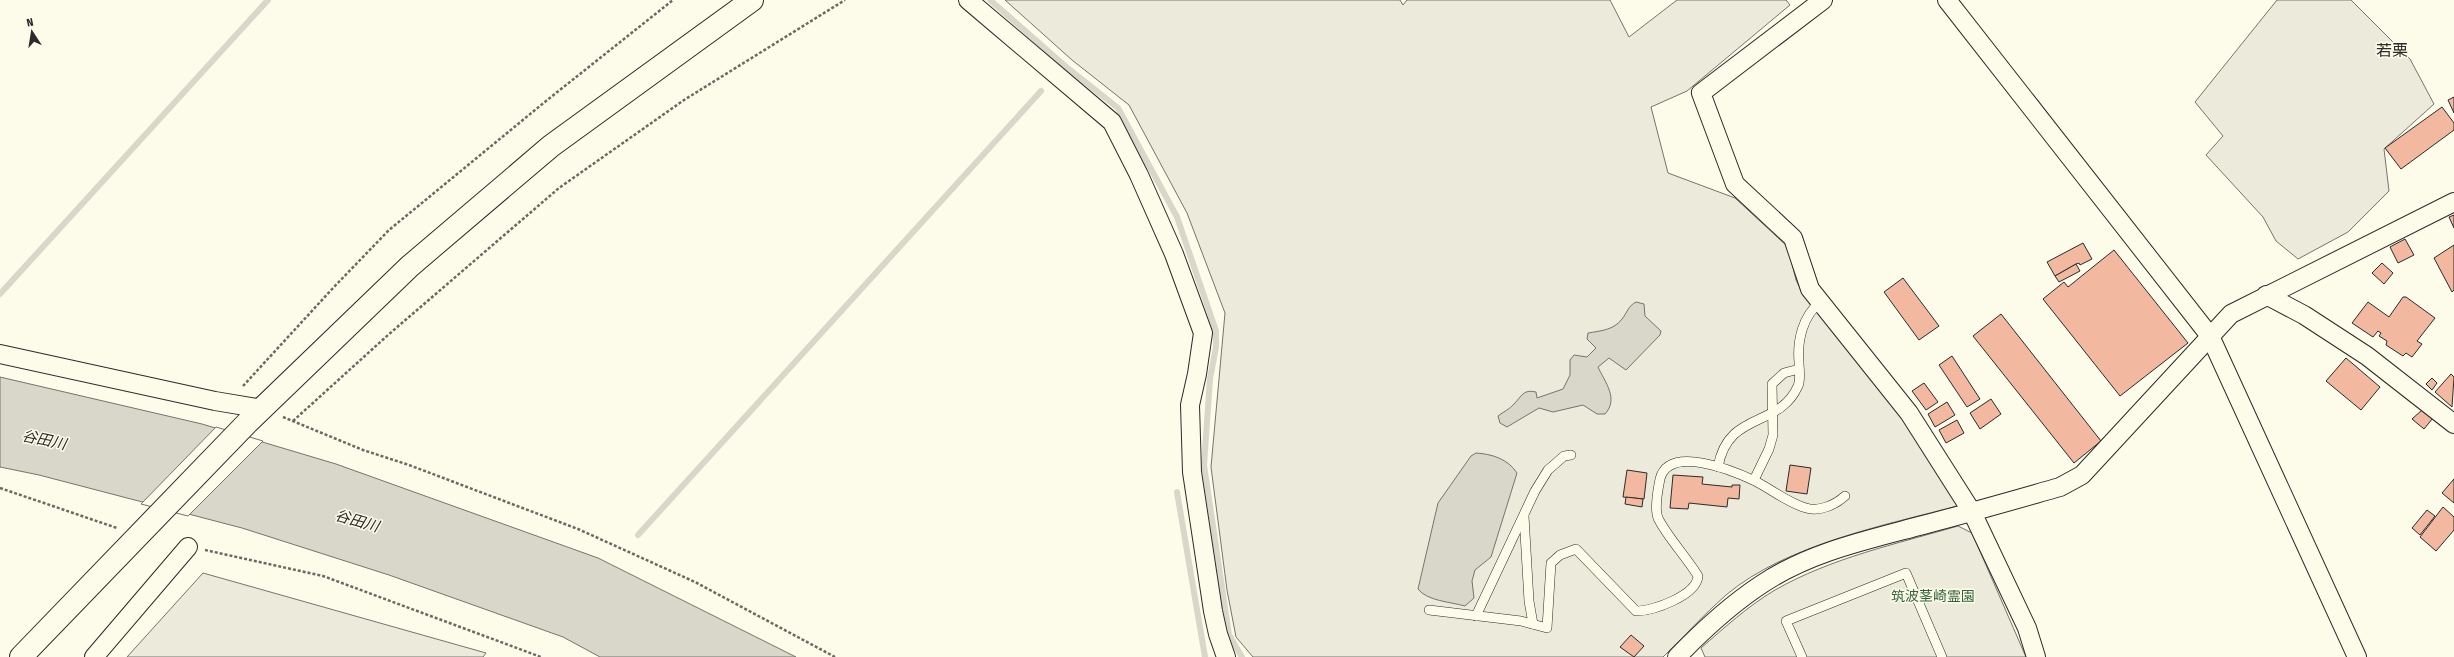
<svg xmlns="http://www.w3.org/2000/svg" width="2454" height="657" viewBox="0 0 2454 657" font-family="'Fira Sans Condensed','Noto Sans JP',sans-serif">
<style>
.green{fill:#ecebdb;stroke:#74746e}
.water{fill:#d8d7c9;stroke:#74746e}
.pier{fill:#fdfbea;stroke:#74746e}
.lines{fill:none;stroke-linecap:round;stroke-linejoin:round}
.stream{stroke:#d8d7c9;stroke-width:6}
.building{fill:#f2b8a0;stroke:#2b2b2b}
.service-casing{stroke:#2b2b2b;stroke-width:10}
.minor-casing{stroke:#2b2b2b;stroke-width:20}
.tertiary-casing{stroke:#2b2b2b;stroke-width:24}
.path{stroke:#6a6964;stroke-width:2.5;stroke-dasharray:3 2;stroke-linecap:butt}
.service{stroke:#fdfbea;stroke-width:9}
.minor{stroke:#fdfbea;stroke-width:18}
.tertiary{stroke:#fdfbea;stroke-width:22}
.labels{text-anchor:middle;dominant-baseline:central;stroke-width:3;stroke-linejoin:round;paint-order:stroke}
.park-label{font-size:14px;fill:#34623c;stroke:#fdfbea}
.water-label{font-size:15px;font-style:italic;fill:#2b2b2b;stroke:#fdfbea}
.quarter-label{font-size:16px;fill:#2b2b2b;stroke:#fdfbea}
</style>
<rect width="100%" height="100%" fill="#fdfbea"/>
<g class="green">
<path d="M 1005,0 L 1400,0 L 1403,5 L 1407,0 L 1610,0 L 1629,37 L 1677,0 L 1786,0 L 1790,5 L 1687,91 L 1651,107 L 1668,173 L 1735,198 L 1788,247 L 1796,280 L 1803,294 L 1904,420 L 1961,505 C 1886,525 1787,544 1726,595 C 1704,614 1684,637 1663,657 L 1253,657 L 1236,637 L 1227,590 L 1211,467 L 1225,313 L 1187,213 L 1129,105 L 1072,60 Z"/>
<polygon points="2277,0 2351,0 2410,59 2434,104 2384,149 2389,191 2348,232 2298,259 2276,241 2263,217 2206,155 2223,136 2195,102"/>
<path d="M 1958,526 L 1972,533 L 2026,657 L 1705,657 L 1701,648 C 1724,628 1748,606 1775,590 C 1831,558 1896,544 1958,526 Z"/>
<polygon points="203,573 486,653 483,657 127,657"/>
</g>
<g class="water">
<path d="M 1636,302 L 1644,304 L 1645,316 L 1661,331 L 1660,335 L 1626,370 L 1609,358 L 1598,367 C 1605,382 1619,399 1605,414 L 1597,414 L 1583,405 L 1553,412 L 1539,408 L 1507,427 L 1500,423 L 1498,416 C 1503,412 1510,409 1514,404 C 1522,396 1523,389 1536,392 L 1537,398 L 1563,389 L 1570,375 L 1570,360 L 1574,355 L 1587,357 L 1596,348 L 1587,339 L 1588,333 C 1600,331 1614,330 1622,319 C 1627,313 1628,306 1636,302 Z"/>
<polygon points="0,377 202,424 336,464 598,558 796,657 600,657 563,637 389,575 242,528 39,475 0,467"/>
<path d="M 1476,453 C 1492,454 1508,459 1517,473 L 1491,557 L 1475,570 L 1472,581 L 1474,598 L 1465,606 C 1451,602 1427,601 1418,589 L 1438,503 L 1471,456 Z"/>
</g>
<polygon class="pier" points="216,427 263,441 188,516 141,504"/>
<g class="lines">
<g class="stream">
<polyline points="990,0 1064,65 1118,108 1177,217 1216,331 1216,347 1210,379 1204,465 1229,635 1242,657"/>
<polyline points="0,294 268,0"/>
<polyline points="1177,492 1205,657"/>
<polyline points="638,535 1041,91"/>
</g>
</g>
<g class="building">
<polygon points="2454,97 2454,113 2448,100"/>
<polygon points="2442,107 2454,123 2454,130 2401,169 2385,148"/>
<polygon points="2454,215 2454,228 2449,217"/>
<polygon points="2405,239 2414,255 2398,263 2390,247"/>
<polygon points="2083,243 2092,259 2080,265 2079,263 2076,264 2055,276 2047,262"/>
<polygon points="2454,245 2454,290 2452,292 2434,258"/>
<polygon points="2114,250 2188,343 2120,396 2043,299 2064,282 2068,287"/>
<polygon points="2382,263 2393,273 2384,284 2372,273"/>
<polygon points="2076,264 2080,271 2059,282 2055,276"/>
<polygon points="1903,278 1939,326 1919,340 1884,292"/>
<polygon points="2403,297 2406,297 2435,318 2417,341 2422,344 2412,357 2406,353 2403,356 2386,345 2387,341 2379,336 2381,333 2378,331 2373,337 2352,323 2368,302 2389,317"/>
<polygon points="2001,314 2101,441 2074,463 1973,336"/>
<polygon points="1952,356 1980,399 1967,407 1939,365"/>
<polygon points="2346,358 2380,387 2361,410 2326,381"/>
<polygon points="2451,374 2454,377 2452,407 2435,392"/>
<polygon points="2432,378 2437,383 2432,390 2426,384"/>
<polygon points="1924,383 1938,402 1926,410 1912,391"/>
<polygon points="1991,399 2001,414 1980,429 1970,413"/>
<polygon points="1947,402 1955,415 1935,427 1928,414"/>
<polygon points="2422,410 2433,418 2424,429 2412,419"/>
<polygon points="1957,420 1964,433 1946,443 1939,430"/>
<polygon points="1790,465 1811,468 1807,494 1786,491"/>
<polygon points="1627,470 1647,473 1644,499 1623,497"/>
<polygon points="1673,475 1703,477 1702,484 1732,487 1732,485 1740,485 1739,499 1728,498 1727,507 1689,503 1688,509 1670,508"/>
<polygon points="2454,479 2454,503 2442,493"/>
<polygon points="1626,497 1643,499 1642,507 1625,504"/>
<polygon points="2443,507 2454,517 2454,530 2436,551 2420,537"/>
<polygon points="2427,510 2435,516 2420,535 2412,528"/>
<polygon points="1631,635 1644,646 1634,657 1620,647"/>
</g>
<g class="lines">
<defs>
<g id="service">
<path d="M 1718,467 C 1728,410 1779,429 1798,386 C 1801,380 1799,370 1799,362 C 1797,340 1803,316 1820,302"/>
<polyline points="1754,480 1769,449 1773,435 1772,384 1784,373 1799,369"/>
<polyline points="1524,516 1529,601 1533,624"/>
<path d="M 1429,610 L 1521,621 L 1547,628 L 1551,563 L 1560,555 L 1576,549 L 1636,611 C 1654,611 1697,595 1698,576 C 1687,558 1666,535 1658,518 C 1654,508 1658,489 1660,479 C 1669,444 1734,471 1755,481 C 1771,489 1788,503 1806,508 C 1819,512 1835,505 1845,496"/>
<polyline points="1476,616 1535,491 1548,470 1564,456 1571,455"/>
<polyline points="1802,657 1786,621 1906,573 1942,657"/>
</g>
<g id="minor">
<polyline points="968,0 1112,122 1139,175 1174,254 1203,333 1197,374 1190,405 1192,472 1213,611 1218,634 1226,657"/>
<polyline points="1823,0 1701,93 1735,184 1793,238 1810,289 1909,413 1972,512 2027,628 2036,657"/>
<polyline points="1947,0 2210,336 2357,657"/>
<polyline points="2266,295 2304,315 2367,356 2454,424"/>
<polyline points="0,354 215,401 263,409"/>
<polyline points="94,657 188,547"/>
<path d="M 1677,657 C 1703,630 1730,605 1762,584 C 1810,552 1867,540 1923,525 C 1969,513 2014,500 2060,487 L 2082,475 L 2231,314 L 2454,202"/>
</g>
<polyline id="tertiary" points="21,657 248,422 410,266 551,146 752,0"/>
</defs>
<use href="#service" class="service-casing"/>
<use href="#minor" class="minor-casing"/>
<use href="#tertiary" class="tertiary-casing"/>
<g class="path">
<polyline points="243,386 333,288 389,230 546,101 673,0"/>
<polyline points="283,417 363,450 409,465 578,529 695,582 835,657"/>
<polyline points="293,421 388,335 559,188 684,100 845,0"/>
<polyline points="0,488 117,528"/>
<polyline points="205,550 323,576 541,657"/>
</g>
<use href="#service" class="service"/>
<use href="#minor" class="minor"/>
<use href="#tertiary" class="tertiary"/>
</g>
<g class="labels">
<g class="park-label">
<text x="1933" y="596">筑波茎崎霊園</text>
</g>
<g class="water-label">
<text transform="translate(44 440) rotate(12)">谷田川</text>
<text transform="translate(357 521) rotate(16)">谷田川</text>
</g>
<g class="quarter-label">
<text x="2392" y="50">若栗</text>
</g>
</g>
<g transform="translate(32 32) rotate(348)" stroke="#fdfbea" stroke-width="3" paint-order="stroke">
<path d="M0-3L7 15L0 10L-7 15Z" fill="#2b2b2b"/>
<text y="-6" font-size="11" font-weight="bold" text-anchor="middle" fill="#2b2b2b">N</text>
</g>
</svg>
